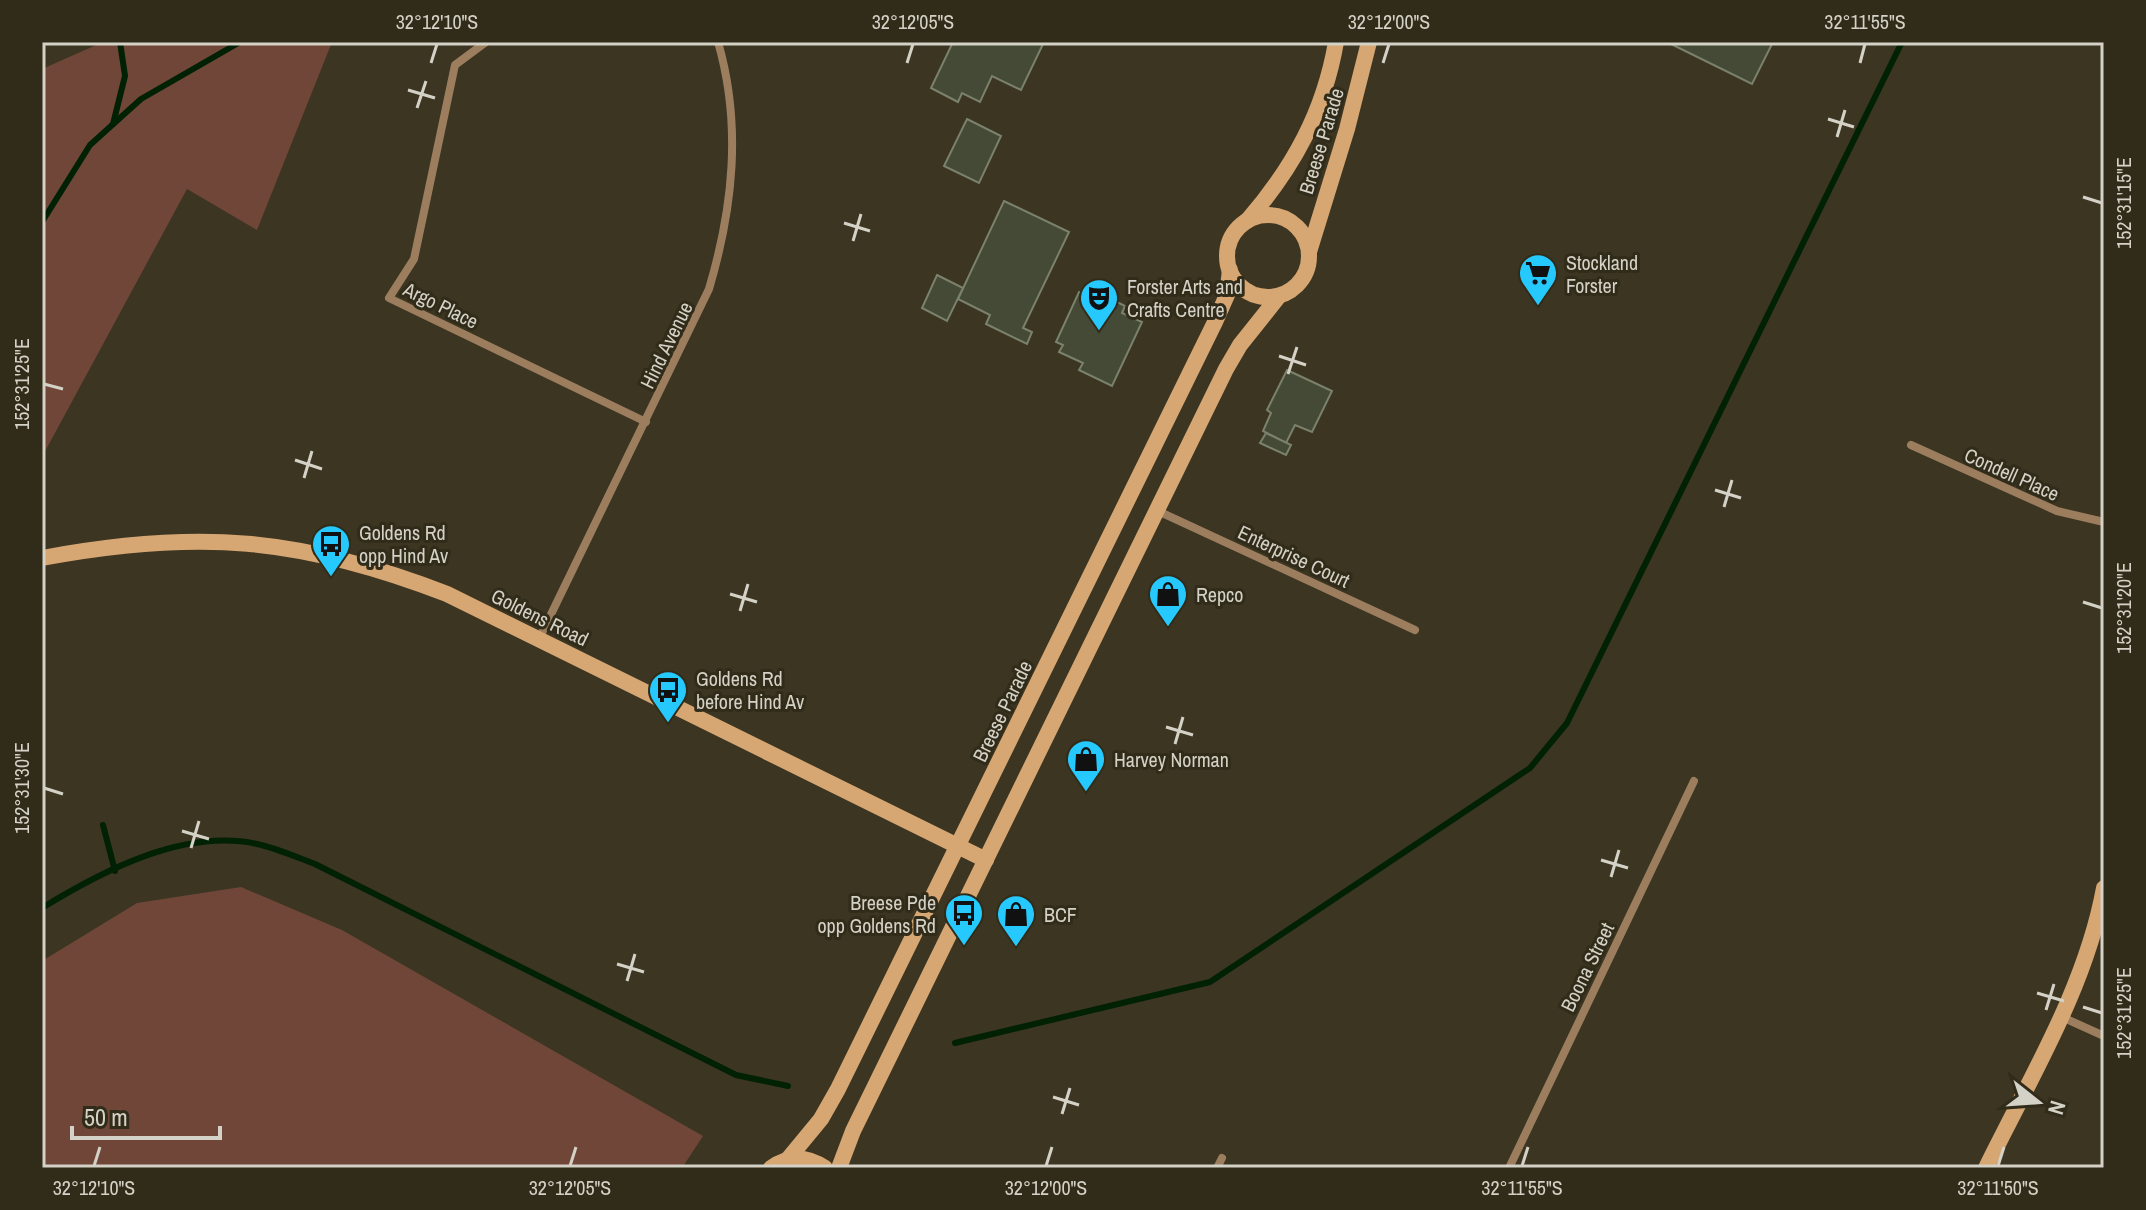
<svg xmlns="http://www.w3.org/2000/svg" width="2146" height="1210" viewBox="0 0 2146 1210" font-family="'Archivo Narrow',sans-serif">
<style>
.green{fill:#6f4637}
.lines{fill:none;stroke-linecap:round;stroke-linejoin:round}
.stream{stroke:#002104;stroke-width:6}
.building{fill:#444a36;stroke:#7b826c;stroke-width:2}
.street{stroke:#9c7e5e;stroke-width:8}
.secondary{stroke:#d6a673;stroke-width:16}
.ticks{fill:none;stroke:#d4d1c6;stroke-width:3}
.labels{text-anchor:middle;dominant-baseline:central;stroke-width:6;stroke-linejoin:round;paint-order:stroke}
.street-label{font-size:20px;fill:#d4d1c6;stroke:#312b19}
.poi-label{font-size:20px;fill:#d4d1c6;stroke:#312b19;text-anchor:start}
.neatline{fill:none;stroke:#d4d1c6;stroke-width:3}
.ticks-label{font-size:20px;text-anchor:middle;fill:#d4d1c6}
</style>
<rect width="100%" height="100%" fill="#3b3522"/>
<g class="green">
<polygon points="103,42 332,42 257,230 187,189 42,457 42,69"/>
<polygon points="241,887 342,930 703,1136 682,1168 42,1168 42,961 137,903"/>
</g>
<g class="lines">
<g class="stream">
<polyline points="113,124 125,76 120,42"/>
<polyline points="42,222 90,145 141,99 240,42"/>
<polyline points="103,825 115,871"/>
<path d="M 42,908 C 102,871 184,828 257,844 C 276,848 296,857 315,864 L 736,1075 L 788,1086"/>
<polyline points="955,1043 1210,982 1530,768 1567,723 1902,42"/>
</g>
</g>
<g class="building">
<polygon points="953,42 1044,42 1021,90 992,76 980,102 962,93 958,102 931,88"/>
<polygon points="1667,42 1773,42 1752,84"/>
<polygon points="967,119 1001,136 979,183 944,166"/>
<polygon points="1004,201 1069,232 1023,328 1032,332 1027,344 986,324 990,315 958,299"/>
<polygon points="937,275 963,288 947,321 922,308"/>
<polygon points="1089,288 1125,306 1122,313 1142,322 1112,386 1079,370 1083,363 1059,352 1063,345 1056,342 1079,292 1085,295"/>
<polygon points="1287,370 1332,391 1312,432 1295,425 1286,443 1263,431 1271,413 1267,410"/>
<polygon points="1266,433 1291,445 1286,455 1260,443"/>
</g>
<g class="lines">
<g class="street">
<polyline points="486,42 455,65 414,259 389,298 646,422"/>
<polyline points="1911,445 2057,511 2104,522"/>
<polyline points="1158,511 1415,630"/>
<path d="M 539,639 L 709,289 C 733,208 742,125 718,42"/>
<polyline points="2062,1017 2104,1036"/>
<polyline points="1217,1168 1222,1158"/>
<polyline points="1509,1168 1694,781"/>
</g>
<g class="secondary">
<circle cx="1268" cy="256" r="41"/>
<path d="M 1247,221 C 1293,168 1324,112 1336,42"/>
<polyline points="1309,252 1347,129 1369,42"/>
<path d="M 42,558 C 197,529 300,537 447,594 L 986,860"/>
<polyline points="788,1159 821,1119 838,1089 1215,322 1227,295 1230,270"/>
<path d="M 771,1168 C 789,1155 807,1156 825,1168"/>
<polyline points="839,1168 853,1131 1226,369 1240,345 1279,296"/>
<path d="M 1986,1168 C 2030,1078 2086,987 2104,888"/>
</g>
</g>
<path class="ticks" d="M 431,63 L 437,44M 907,63 L 913,44M 1383,63 L 1389,44M 1860,63 L 1865,44M 408,90 L 435,98M 417,108 L 426,81M 1828,119 L 1854,127M 1837,137 L 1845,110M 2083,197 L 2102,203M 844,223 L 870,231M 853,241 L 861,214M 1279,356 L 1306,365M 1288,374 L 1297,347M 44,384 L 63,389M 295,460 L 322,469M 304,478 L 312,451M 1715,490 L 1741,498M 1724,507 L 1732,480M 730,594 L 757,602M 2083,602 L 2102,608M 740,611 L 748,584M 1166,727 L 1193,735M 1175,744 L 1183,717M 44,788 L 63,794M 182,831 L 209,839M 191,848 L 199,821M 1601,860 L 1628,868M 1611,877 L 1619,850M 617,964 L 644,972M 627,981 L 635,954M 2037,993 L 2064,1001M 2083,1007 L 2102,1013M 2046,1010 L 2054,984M 1053,1097 L 1079,1105M 1062,1114 L 1070,1088M 94,1166 L 100,1147M 570,1166 L 576,1147M 1046,1166 L 1052,1147M 1522,1166 L 1528,1147M 1998,1166 L 2004,1147"/>
<defs>
<symbol id="supermarket-pin" viewBox="-11 -11 22 30"><path d="M0 17L-7.5 6A9.5 9.5 0 1 1 7.5 6Z" fill="#26c9fe" stroke="#312b19"/><path d="M-6-5.5h2.5l.6 2H6L4.5 2H-2.5L-4.4-4H-6ZM-1.5 3.2a1.3 1.3 0 1 0 .1 0ZM3 3.2a1.3 1.3 0 1 0 .1 0Z" fill="#111"/></symbol>
<symbol id="theatre-pin" viewBox="-11 -11 22 30"><path d="M0 17L-7.5 6A9.5 9.5 0 1 1 7.5 6Z" fill="#26c9fe" stroke="#312b19"/><path d="M-5-5.5Q0-4 5-5.5V0Q5 5 0 6Q-5 5-5 0ZM-3.3-2.5H-1v1.5H-3.3ZM1-2.5H3.3v1.5H1ZM-2.8 1Q0 5.5 2.8 1Z" fill="#111"/></symbol>
<symbol id="bus-pin" viewBox="-11 -11 22 30"><path d="M0 17L-7.5 6A9.5 9.5 0 1 1 7.5 6Z" fill="#26c9fe" stroke="#312b19"/><path d="M-5-6H5V4H4V6H2V4H-2V6H-4V4H-5ZM-3.5-4V0h7V-4ZM-3.5 1.2v1.5H-2V1.2ZM2 1.2v1.5H3.5V1.2Z" fill="#111"/></symbol>
<symbol id="shop-pin" viewBox="-11 -11 22 30"><path d="M0 17L-7.5 6A9.5 9.5 0 1 1 7.5 6Z" fill="#26c9fe" stroke="#312b19"/><path d="M-5-2.5h2.3a2.7 3.5 0 0 1 5.4 0H5L5.5 6h-11ZM-1.5-2.5h3a1.5 2.3 0 0 0-3 0Z" fill="#111"/></symbol>
</defs>
<g fill-rule="evenodd">
<use href="#supermarket-pin" x="1516" y="251" width="44" height="60"/>
<use href="#theatre-pin" x="1077" y="276" width="44" height="60"/>
<use href="#bus-pin" x="309" y="522" width="44" height="60"/>
<use href="#shop-pin" x="1146" y="572" width="44" height="60"/>
<use href="#bus-pin" x="646" y="668" width="44" height="60"/>
<use href="#shop-pin" x="1064" y="737" width="44" height="60"/>
<use href="#bus-pin" x="942" y="891" width="44" height="60"/>
<use href="#shop-pin" x="994" y="892" width="44" height="60"/>
</g>
<g class="labels">
<g class="street-label">
<text transform="translate(1321 141) rotate(-73)">Breese Parade</text>
<text transform="translate(441 305) rotate(26)">Argo Place</text>
<text transform="translate(666 345) rotate(-64)">Hind Avenue</text>
<text transform="translate(2012 474) rotate(24)">Condell Place</text>
<text transform="translate(1294 556) rotate(25)">Enterprise Court</text>
<text transform="translate(540 617) rotate(26)">Goldens Road</text>
<text transform="translate(1002 711) rotate(-64)">Breese Parade</text>
<text transform="translate(1587 967) rotate(-64)">Boona Street</text>
</g>
<g class="poi-label">
<text x="1566" y="262">Stockland<tspan x="1566" dy="23">Forster</tspan></text>
<text x="1127" y="286">Forster Arts and<tspan x="1127" dy="23">Crafts Centre</tspan></text>
<text x="359" y="532">Goldens Rd<tspan x="359" dy="23">opp Hind Av</tspan></text>
<text x="1196" y="594">Repco</text>
<text x="696" y="678">Goldens Rd<tspan x="696" dy="23">before Hind Av</tspan></text>
<text x="1114" y="759">Harvey Norman</text>
<text x="936" y="902" text-anchor="end">Breese Pde<tspan x="936" dy="23">opp Goldens Rd</tspan></text>
<text x="1044" y="914">BCF</text>
</g>
</g>
<rect width="2146" height="1210" fill="none" stroke="#312b19" stroke-width="88"/>
<g transform="translate(2038 1102) rotate(107)" stroke="#312b19" stroke-width="6" paint-order="stroke">
<path d="M0-6L14 30L0 20L-14 30Z" fill="#d4d1c6"/>
<text y="-12" font-size="22" font-weight="bold" text-anchor="middle" fill="#d4d1c6">N</text>
</g>
<path d="M72 1126v12h148v-12" fill="none" stroke="#d4d1c6" stroke-width="4"/>
<text x="84" y="1126" font-size="24" fill="#d4d1c6" stroke="#312b19" stroke-width="6" paint-order="stroke">50 m</text>
<rect x="44" y="44" width="2058" height="1122" class="neatline"/>
<g class="ticks-label">
<text x="437" y="29">32°12'10"S</text>
<text x="913" y="29">32°12'05"S</text>
<text x="1389" y="29">32°12'00"S</text>
<text x="1865" y="29">32°11'55"S</text>
<text transform="translate(2124 203) rotate(-90)" y="7">152°31'15"E</text>
<text transform="translate(22 384) rotate(-90)" y="7">152°31'25"E</text>
<text transform="translate(2124 608) rotate(-90)" y="7">152°31'20"E</text>
<text transform="translate(22 788) rotate(-90)" y="7">152°31'30"E</text>
<text transform="translate(2124 1013) rotate(-90)" y="7">152°31'25"E</text>
<text x="94" y="1195">32°12'10"S</text>
<text x="570" y="1195">32°12'05"S</text>
<text x="1046" y="1195">32°12'00"S</text>
<text x="1522" y="1195">32°11'55"S</text>
<text x="1998" y="1195">32°11'50"S</text>
</g>
</svg>
